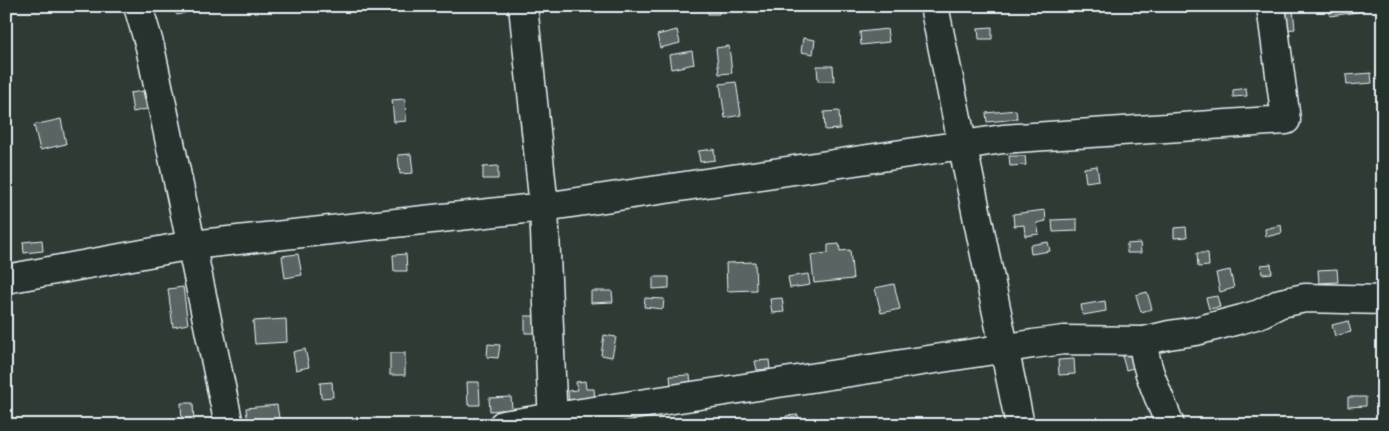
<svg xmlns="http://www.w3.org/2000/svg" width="1389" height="431" viewBox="0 0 1389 431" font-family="Kalam,sans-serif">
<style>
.building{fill:#596563;stroke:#e8f1f8}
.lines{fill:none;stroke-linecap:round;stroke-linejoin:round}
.minor-casing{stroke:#e8f1f8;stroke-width:31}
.minor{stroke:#26332d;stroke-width:28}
</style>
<rect width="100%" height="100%" fill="#2e3b35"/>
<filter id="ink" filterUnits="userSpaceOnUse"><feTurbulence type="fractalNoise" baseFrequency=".02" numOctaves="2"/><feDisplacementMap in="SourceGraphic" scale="10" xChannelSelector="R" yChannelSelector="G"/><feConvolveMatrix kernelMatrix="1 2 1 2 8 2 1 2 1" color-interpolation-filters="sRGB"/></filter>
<g filter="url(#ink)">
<g class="building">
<polygon points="171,6 189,6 191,11 177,15"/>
<polygon points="707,6 718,6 719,14 708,14"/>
<polygon points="1328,6 1363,6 1364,11 1330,16"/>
<polygon points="1293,9 1295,29 1284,30 1282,11"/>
<polygon points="992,27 992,39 979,39 978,28"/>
<polygon points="887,29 889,42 861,45 860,32"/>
<polygon points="677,30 680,43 660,48 657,35"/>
<polygon points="803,38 815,40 813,54 801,52"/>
<polygon points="729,46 732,73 719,74 716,48"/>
<polygon points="692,51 694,64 671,69 669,55"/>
<polygon points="817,66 833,66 834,81 818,81"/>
<polygon points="1371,73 1372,83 1347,85 1346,75"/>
<polygon points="736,82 741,115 725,118 720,84"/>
<polygon points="1246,88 1247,96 1233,97 1233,90"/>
<polygon points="143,91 147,109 133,112 130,93"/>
<polygon points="405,99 406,121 394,122 392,100"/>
<polygon points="1016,110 1017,119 987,122 986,113"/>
<polygon points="839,111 840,129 825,130 824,112"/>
<polygon points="61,119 66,144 40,150 34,125"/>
<polygon points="714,149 715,160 700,162 698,151"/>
<polygon points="411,154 413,173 400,174 398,155"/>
<polygon points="1009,156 1025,156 1026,165 1010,166"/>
<polygon points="498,166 498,179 483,179 483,167"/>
<polygon points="1097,166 1099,180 1086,182 1084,168"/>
<polygon points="1045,210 1046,221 1037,223 1039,234 1025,236 1024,225 1014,226 1013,214"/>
<polygon points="1077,219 1077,231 1053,232 1052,220"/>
<polygon points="1281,225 1282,233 1266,237 1265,229"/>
<polygon points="1186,227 1187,237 1174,238 1174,228"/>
<polygon points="42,240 43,251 24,253 23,242"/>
<polygon points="1048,242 1050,251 1031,254 1030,245"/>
<polygon points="1140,243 1141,253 1127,253 1127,244"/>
<polygon points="839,244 840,251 850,250 853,279 814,283 811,255 828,253 828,245"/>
<polygon points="1197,253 1208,253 1209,266 1198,267"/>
<polygon points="298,254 302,275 285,278 282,256"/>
<polygon points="406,254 407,271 394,271 393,255"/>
<polygon points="755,262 756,290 727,291 726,263"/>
<polygon points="1271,264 1272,273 1262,274 1261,265"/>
<polygon points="1337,269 1338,282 1319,283 1318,270"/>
<polygon points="1230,270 1234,288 1220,292 1216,273"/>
<polygon points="808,274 810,285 790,288 788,277"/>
<polygon points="653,277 669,277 669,288 653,289"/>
<polygon points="894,284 900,309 881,313 875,288"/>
<polygon points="183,287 188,324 173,327 168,289"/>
<polygon points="591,291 612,291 613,302 591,303"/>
<polygon points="1147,292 1152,309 1141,312 1136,295"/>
<polygon points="1217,296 1220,307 1209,309 1206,298"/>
<polygon points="645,298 664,299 663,309 644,307"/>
<polygon points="782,298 784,312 772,313 770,299"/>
<polygon points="1105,301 1106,311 1083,315 1081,305"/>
<polygon points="525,316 538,316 537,333 525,333"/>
<polygon points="286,319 287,342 255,344 253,321"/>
<polygon points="1348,321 1351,332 1335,336 1332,325"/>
<polygon points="604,335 616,337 612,357 601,355"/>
<polygon points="488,344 500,345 498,358 487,357"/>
<polygon points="305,349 309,367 296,370 293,352"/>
<rect x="390" y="353" width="15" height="22"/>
<polygon points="1137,353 1140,366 1126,370 1122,356"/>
<polygon points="1074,359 1075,374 1059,375 1058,360"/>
<polygon points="769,360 770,369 757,370 755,361"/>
<polygon points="690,375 691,386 671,387 670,376"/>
<polygon points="585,381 586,389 594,389 595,401 569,403 568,391 577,390 576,382"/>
<polygon points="332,382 333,397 321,398 320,383"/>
<polygon points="467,382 479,382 480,405 468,405"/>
<polygon points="511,397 512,409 490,411 489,398"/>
<polygon points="1348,397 1366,397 1366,406 1348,407"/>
<polygon points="181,403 193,403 194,425 182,425"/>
<polygon points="277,405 280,424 248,425 246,408"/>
<polygon points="798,415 799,425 787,425 786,416"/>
</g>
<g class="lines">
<defs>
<g id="minor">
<polyline points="138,6 150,47 229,425"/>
<polyline points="523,6 544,207 553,425"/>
<polyline points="934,6 1020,425"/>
<polyline points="6,279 192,245 544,207 1003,139 1286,120 1271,6"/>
<path d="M 1144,341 C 1142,363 1162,403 1170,425"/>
<polyline points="503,425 1033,344 1064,340 1144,341 1169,335 1196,331 1242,319 1259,314 1281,303 1305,298 1383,300"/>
</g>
</defs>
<use href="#minor" class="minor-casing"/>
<use href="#minor" class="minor"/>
</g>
</g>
<rect width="1389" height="431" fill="none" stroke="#26332d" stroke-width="25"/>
<rect x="12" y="12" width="1364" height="406" fill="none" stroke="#e8f1f8" stroke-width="2" filter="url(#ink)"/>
</svg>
